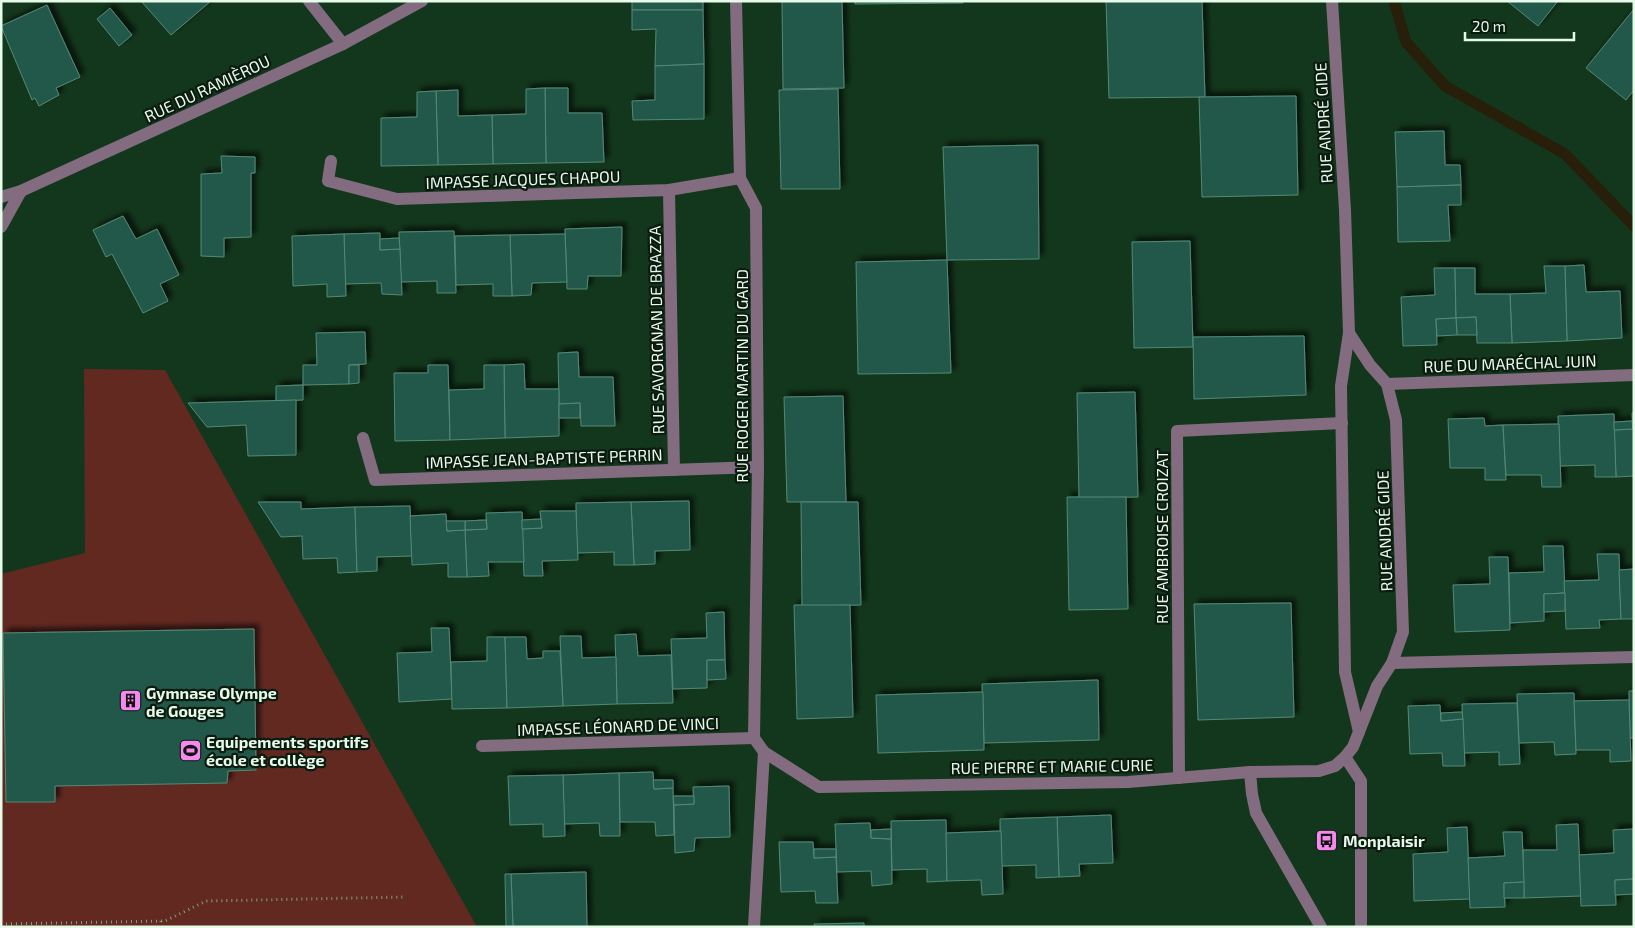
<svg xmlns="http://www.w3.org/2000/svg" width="1635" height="928" viewBox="0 0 1635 928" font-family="'Exo 2',sans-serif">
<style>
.green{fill:#622921}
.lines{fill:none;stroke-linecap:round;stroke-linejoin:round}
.stream{stroke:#271f09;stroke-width:11}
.building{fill:#235948;stroke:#548976;filter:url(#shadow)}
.path{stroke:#809c86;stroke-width:3;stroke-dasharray:1 4;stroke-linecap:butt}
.minor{stroke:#836c80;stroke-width:12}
.tertiary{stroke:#836c80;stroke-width:12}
.labels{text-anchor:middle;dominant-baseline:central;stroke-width:4.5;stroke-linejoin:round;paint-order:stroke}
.street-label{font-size:16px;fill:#e7fbea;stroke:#0c1b0f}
.poi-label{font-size:16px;font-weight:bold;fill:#e7fbea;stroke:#0c1b0f;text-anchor:start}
</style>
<defs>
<filter id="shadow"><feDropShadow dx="4.5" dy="-4.5" stdDeviation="2.5" flood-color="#0009"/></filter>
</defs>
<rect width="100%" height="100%" fill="#13371c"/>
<polygon class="green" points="84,369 165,370 477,927 1,927 1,574 85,553"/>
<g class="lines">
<polyline class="stream" points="1394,1 1406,42 1445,86 1565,154 1634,226"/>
</g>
<g class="building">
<polygon points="141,1 211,1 171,35"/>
<rect x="632" y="1" width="71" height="9"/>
<polygon points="782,1 842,1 844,88 783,89"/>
<polygon points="855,1 963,1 963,3 855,4"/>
<polygon points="1106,1 1202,1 1205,97 1109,98"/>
<polygon points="1507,1 1558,1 1538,26"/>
<polygon points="47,5 80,77 56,88 59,95 39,106 35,98 32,100 1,26"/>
<polygon points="110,8 132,35 119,46 97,19"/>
<polygon points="1634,9 1634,90 1626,100 1586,68"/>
<polygon points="632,10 703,10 704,64 655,66 656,29 632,30"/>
<polygon points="704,64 704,119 633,120 632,101 655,100 655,66"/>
<polygon points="545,88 568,88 568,113 602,113 604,162 546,163"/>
<polygon points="545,88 546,163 493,164 492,115 526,114 526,89"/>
<polygon points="838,89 840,189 781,189 779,90"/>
<polygon points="458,90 458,116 492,115 493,164 438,165 436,91"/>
<polygon points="436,91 438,165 381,166 381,118 417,117 417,92"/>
<polygon points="1296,96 1298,195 1202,197 1199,97"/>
<polygon points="1444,131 1445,165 1460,165 1461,185 1397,187 1395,132"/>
<polygon points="1038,145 1039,259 947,260 943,147"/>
<polygon points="221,156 255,157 255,173 251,173 251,237 224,238 224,257 201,256 201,174 222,173"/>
<polygon points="1461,185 1461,205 1448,205 1450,241 1398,242 1397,187"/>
<polygon points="123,216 136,239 157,229 179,275 160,284 168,301 143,313 112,254 106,257 93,230"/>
<polygon points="622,227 621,276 588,276 587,289 567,289 565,229"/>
<polygon points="454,231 456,293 437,293 437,281 401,282 399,232"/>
<polygon points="380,233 380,250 400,249 402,295 382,294 381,283 345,284 344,234"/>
<polygon points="344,234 346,296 327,297 327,284 293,286 292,236"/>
<polygon points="565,234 567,282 532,283 531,295 512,296 510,235"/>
<polygon points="510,235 512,296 493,296 493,284 456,285 455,236"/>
<polygon points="399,238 400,249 380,250 380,239"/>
<polygon points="1190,241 1193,347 1134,348 1132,242"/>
<polygon points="947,260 951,373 858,374 856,262"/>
<polygon points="1584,265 1586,292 1620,291 1622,338 1567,341 1565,266"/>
<polygon points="1544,266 1565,266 1567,341 1512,343 1510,294 1546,293"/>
<polygon points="1434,268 1455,268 1456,318 1436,319 1437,345 1403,346 1401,297 1435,295"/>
<polygon points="1455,268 1475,268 1475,294 1510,294 1512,343 1477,343 1476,317 1456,318"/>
<polygon points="1476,317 1477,335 1457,335 1456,318"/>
<polygon points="1456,318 1457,335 1437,336 1436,319"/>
<polygon points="365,332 366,364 349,365 349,384 303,385 303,365 317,365 316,333"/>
<polygon points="1304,336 1306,395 1194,399 1193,337"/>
<polygon points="578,352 579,377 613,377 615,426 581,426 580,403 559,404 558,353"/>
<polygon points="524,364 525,389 559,389 559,436 505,438 504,365"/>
<polygon points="349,365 359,365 359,383 349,384"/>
<polygon points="428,365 448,365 450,440 395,441 394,373 428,373"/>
<polygon points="484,365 504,365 505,438 450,440 449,390 484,389"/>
<polygon points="303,385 303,400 276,401 276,386"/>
<polygon points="1135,392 1138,497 1079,498 1077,393"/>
<polygon points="843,396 846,502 787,502 784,397"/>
<polygon points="296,400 296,455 248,456 246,425 207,427 188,403"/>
<polygon points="580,403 580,418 559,418 559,404"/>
<polygon points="1632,413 1634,413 1634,476 1616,477 1614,430 1633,429"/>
<polygon points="1614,414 1616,477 1595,477 1595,465 1560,466 1558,416"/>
<polygon points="1484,418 1485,426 1503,425 1506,480 1485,480 1485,468 1450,468 1448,419"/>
<polygon points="1632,421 1633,429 1614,430 1614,422"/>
<polygon points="1559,424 1561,487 1542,487 1541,475 1506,475 1503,425"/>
<polygon points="1067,497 1126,497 1128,609 1069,610"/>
<polygon points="689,501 690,550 655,551 655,564 634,565 631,502"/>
<polygon points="258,502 301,502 301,509 355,507 357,572 338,573 337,558 303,559 302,536 281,537"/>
<polygon points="631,502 634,565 614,565 614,552 577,553 576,503"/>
<polygon points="801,502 858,502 861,605 802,606"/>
<polygon points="410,506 412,556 377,557 377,571 357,572 355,507"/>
<polygon points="540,511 576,511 578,560 542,561 543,576 524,576 522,529 542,528"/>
<polygon points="522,512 524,562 488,562 489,576 467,577 465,530 487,529 486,513"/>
<polygon points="446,514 447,531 465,530 467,577 448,577 448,563 412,565 410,516"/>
<polygon points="541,519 542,528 522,529 522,520"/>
<polygon points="486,520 487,529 465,530 465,521"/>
<polygon points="446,521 465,521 465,530 447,531"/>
<polygon points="1543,546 1563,546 1565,593 1544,594 1544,621 1510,623 1509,573 1544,572"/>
<polygon points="1597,554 1619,554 1621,619 1599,620 1600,628 1566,629 1564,581 1599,580"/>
<polygon points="1489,557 1508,557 1510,630 1455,632 1453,585 1490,584"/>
<polygon points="1634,569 1634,619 1621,619 1619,570"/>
<polygon points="1565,593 1565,611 1544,612 1544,594"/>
<polygon points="1291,603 1294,717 1198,720 1194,604"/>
<polygon points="794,605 850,605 853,717 797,719"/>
<polygon points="724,612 725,660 707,660 707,688 673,689 671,639 707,638 706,613"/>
<polygon points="431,628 449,628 452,699 399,702 397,653 432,652"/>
<polygon points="254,629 256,770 228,771 227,783 55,786 55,802 6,802 3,633"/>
<polygon points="636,634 638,656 671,655 673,703 617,704 615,635"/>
<polygon points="560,636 581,636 582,658 616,657 617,704 563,706"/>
<polygon points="487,637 505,637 507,708 452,709 451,662 487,661"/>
<polygon points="505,637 526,637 527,659 543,658 543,651 560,651 563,706 507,708"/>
<polygon points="707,660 725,660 726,679 707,680"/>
<polygon points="1098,680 1099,740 984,743 982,684"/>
<polygon points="1629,691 1634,691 1634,738 1630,738"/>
<polygon points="983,692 984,750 878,753 876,695"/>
<polygon points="1574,693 1576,754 1555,755 1554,742 1519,743 1517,694"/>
<polygon points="1629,700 1631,761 1610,762 1610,750 1576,750 1574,701"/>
<polygon points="1517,703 1520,764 1499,765 1499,752 1464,753 1462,704"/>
<polygon points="1440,705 1441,721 1463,719 1465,766 1443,766 1442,753 1410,754 1408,706"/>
<polygon points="1462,712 1463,719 1441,721 1441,713"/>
<polygon points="653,772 654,789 673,788 674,835 656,836 655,822 620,822 619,773"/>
<polygon points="619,773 620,836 600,836 599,823 564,824 563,775"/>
<polygon points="563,775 565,836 543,837 543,824 510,825 508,776"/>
<polygon points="653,780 673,780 673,788 654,789"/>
<polygon points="729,786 730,837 695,838 694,851 675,853 674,805 694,804 693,787"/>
<polygon points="673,796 694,796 694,804 674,805"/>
<polygon points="1111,815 1113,863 1079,864 1080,876 1059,877 1057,817"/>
<polygon points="1057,817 1059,877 1036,878 1036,865 1001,866 1000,819"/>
<polygon points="946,820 947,881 927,882 927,869 892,870 891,821"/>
<polygon points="870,823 871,838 891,839 892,884 872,886 871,871 837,872 835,824"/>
<polygon points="1578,824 1581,896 1524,898 1523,850 1557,850 1556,825"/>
<polygon points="1467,827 1470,899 1414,901 1413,854 1448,852 1447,828"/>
<polygon points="891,829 891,839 871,838 871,830"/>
<polygon points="1633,829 1634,879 1615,880 1616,905 1581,906 1579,855 1614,853 1613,830"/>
<polygon points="1001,831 1003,894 982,895 981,880 947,881 946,833"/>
<polygon points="1503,832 1522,832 1524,882 1504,883 1505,907 1470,908 1468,858 1505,856"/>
<polygon points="779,842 813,842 814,858 836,857 838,903 816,903 815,891 781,892"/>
<polygon points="814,849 836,849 836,857 814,858"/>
<polygon points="586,872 587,927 513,927 511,874"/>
<polygon points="505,874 511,874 513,927 506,927"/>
<polygon points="1634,879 1634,894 1615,895 1615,880"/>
<polygon points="1524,882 1524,898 1504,898 1504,883"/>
<polygon points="864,923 864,927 815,927 814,924"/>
</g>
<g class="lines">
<g class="path">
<polyline points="161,921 161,927"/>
<polyline points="1,924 165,921 206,901 405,897"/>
</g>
<g class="minor">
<polyline points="309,1 343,44"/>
<polyline points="736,1 740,178 756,208 758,467 754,738 764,752 819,787 1128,782 1250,772 1319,771 1335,766 1345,757"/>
<polyline points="1332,1 1345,210 1349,333 1341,386 1345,672 1359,732"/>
<polyline points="331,161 328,181 397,199 669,190 740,178"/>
<polyline points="669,190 674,470"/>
<polyline points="1,227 21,191"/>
<polyline points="1349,333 1370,365 1387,384 1396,420 1403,632 1392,663 1377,686 1353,747 1345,757 1361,781 1361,927"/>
<polyline points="1387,384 1634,375"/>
<polyline points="363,438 375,480 758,467"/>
<polyline points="1392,663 1634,657"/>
<polyline points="482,746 754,738"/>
<polyline points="1250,772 1252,794 1256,813 1321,927"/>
<polyline points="1179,778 1177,431 1342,423"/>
<polyline points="754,927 764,752"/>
</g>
<polyline class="tertiary" points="1,197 21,191 343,44 422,1"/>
</g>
<defs>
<symbol id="building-square" viewBox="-11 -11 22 22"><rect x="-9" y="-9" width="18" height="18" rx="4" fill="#f589ee" stroke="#0c1b0f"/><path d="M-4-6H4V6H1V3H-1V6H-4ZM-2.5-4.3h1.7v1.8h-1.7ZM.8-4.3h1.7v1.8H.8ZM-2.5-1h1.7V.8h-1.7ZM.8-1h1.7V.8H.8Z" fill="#111"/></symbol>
<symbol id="stadium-square" viewBox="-11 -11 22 22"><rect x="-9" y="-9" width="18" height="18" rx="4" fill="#f589ee" stroke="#0c1b0f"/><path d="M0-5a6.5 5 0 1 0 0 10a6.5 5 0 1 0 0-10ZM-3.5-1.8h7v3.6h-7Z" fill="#111"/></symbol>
<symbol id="bus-square" viewBox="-11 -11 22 22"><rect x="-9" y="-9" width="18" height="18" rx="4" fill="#f589ee" stroke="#0c1b0f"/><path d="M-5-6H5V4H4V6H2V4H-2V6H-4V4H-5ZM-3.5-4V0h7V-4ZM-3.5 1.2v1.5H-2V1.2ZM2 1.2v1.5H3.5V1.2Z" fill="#111"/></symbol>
</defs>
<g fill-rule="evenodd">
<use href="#building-square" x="118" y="688" width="25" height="25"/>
<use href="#stadium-square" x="178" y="738" width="25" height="25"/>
<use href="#bus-square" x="1314" y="828" width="25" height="25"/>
</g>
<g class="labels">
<g class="street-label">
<text transform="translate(207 88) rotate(-25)">RUE DU RAMIÈROU</text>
<text transform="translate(1323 123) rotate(-93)">RUE ANDRÉ GIDE</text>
<text transform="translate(523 179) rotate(-2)">IMPASSE JACQUES CHAPOU</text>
<text transform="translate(656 330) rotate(-91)">RUE SAVORGNAN DE BRAZZA</text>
<text transform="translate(1510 363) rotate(-2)">RUE DU MARÉCHAL JUIN</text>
<text transform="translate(741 376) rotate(-90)">RUE ROGER MARTIN DU GARD</text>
<text transform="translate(544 458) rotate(-2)">IMPASSE JEAN-BAPTISTE PERRIN</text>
<text transform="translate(1384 531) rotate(-92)">RUE ANDRÉ GIDE</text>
<text transform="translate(1161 537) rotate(-90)">RUE AMBROISE CROIZAT</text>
<text transform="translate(618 726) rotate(-2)">IMPASSE LÉONARD DE VINCI</text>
<text transform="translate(1052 766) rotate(-1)">RUE PIERRE ET MARIE CURIE</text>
</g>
<g class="poi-label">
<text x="146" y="692">Gymnase Olympe<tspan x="146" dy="18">de Gouges</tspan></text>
<text x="206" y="741">Equipements sportifs<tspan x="206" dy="18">école et collège</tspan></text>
<text x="1343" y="840">Monplaisir</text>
</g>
</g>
<rect width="1635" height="928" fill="none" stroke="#e7fbea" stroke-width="5"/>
<path d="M1465 32v8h109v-8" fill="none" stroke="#e7fbea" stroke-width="2.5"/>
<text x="1472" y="32" font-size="15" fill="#e7fbea" stroke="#0c1b0f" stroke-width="4" paint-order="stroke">20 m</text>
</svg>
